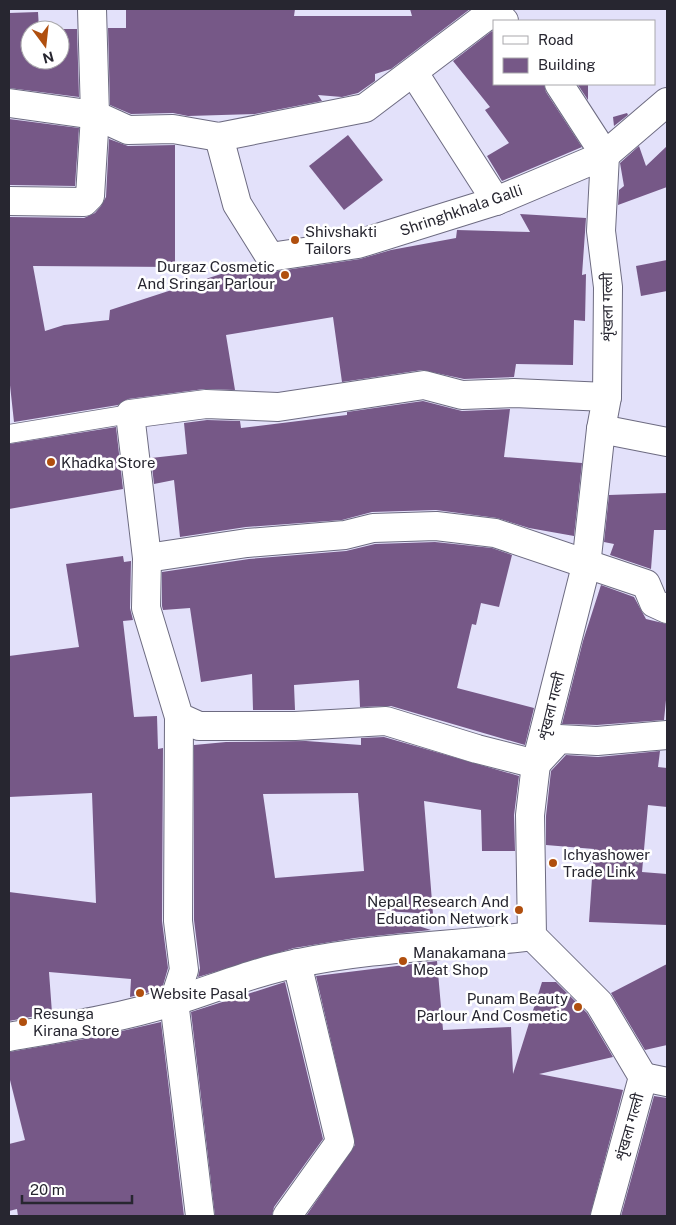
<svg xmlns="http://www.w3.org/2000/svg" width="676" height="1225" viewBox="0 0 676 1225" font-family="'Public Sans','Noto Sans Devanagari',sans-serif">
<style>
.building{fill:#765887;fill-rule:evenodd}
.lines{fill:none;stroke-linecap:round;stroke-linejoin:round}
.lane-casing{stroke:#6d6b81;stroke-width:20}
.street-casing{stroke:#6d6b81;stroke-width:30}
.path{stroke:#8b899b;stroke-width:3;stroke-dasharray:4 4;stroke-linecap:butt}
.lane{stroke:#fff;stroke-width:18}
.street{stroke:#fff;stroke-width:28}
.poi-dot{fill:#b04f0e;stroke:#fff;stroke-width:2}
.labels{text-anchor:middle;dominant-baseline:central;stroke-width:5;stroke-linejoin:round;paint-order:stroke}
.street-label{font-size:15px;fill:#272630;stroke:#fff}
.poi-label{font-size:15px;fill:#272630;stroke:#fff;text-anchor:start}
</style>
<rect width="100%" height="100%" fill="#e3e1fa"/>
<g class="building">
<polygon points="126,9 295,9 294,16 412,16 410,9 470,9 391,69 375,74 375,81 358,93 342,97 318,95 322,101 255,114 188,116 173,113 131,114 110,105 108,28 126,28"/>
<path d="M 38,12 L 39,29 L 77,29 L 79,97 L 9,88 L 9,13 ZM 30,30 L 60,30 L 60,60 L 30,60 Z"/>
<polygon points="492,31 495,33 495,84 544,84 546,92 582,147 502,181 487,156 509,143 485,110 490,107 453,61"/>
<polygon points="580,84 588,84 588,100 578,85"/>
<polygon points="627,113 628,115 614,126 613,117"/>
<polygon points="9,119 79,128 75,186 9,185"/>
<polygon points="348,135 383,180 344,210 309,166"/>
<polygon points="109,139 128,146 175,145 175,267 33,266 45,331 64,325 109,320 110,310 255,263 263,271 261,273 272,272 360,259 391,250 456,238 457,230 530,232 520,214 586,218 582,275 586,274 585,321 574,320 573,365 516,364 514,377 464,379 422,370 342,382 333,317 226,335 235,390 204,389 128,399 118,405 14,422 9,376 9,217 84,218 95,213 101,206 106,197"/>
<polygon points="639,146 646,166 667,146 667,187 618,205 619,190 624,186 620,163"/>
<polygon points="667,260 667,291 641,296 636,266"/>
<polygon points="423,401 462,411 510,409 504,457 582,463 574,536 529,528 497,518 436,510 372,512 342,520 246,527 180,537 174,480 154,484 151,458 187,454 184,423 207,420 240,421 241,428 347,415 347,412"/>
<polygon points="116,427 123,489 9,509 9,444"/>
<polygon points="667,493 667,530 654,530 651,569 610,555 614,544 604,542 609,495"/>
<polygon points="435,542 492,548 512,555 499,607 481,603 476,625 472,624 457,688 534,708 525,745 391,706 360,707 359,680 294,685 295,710 253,710 252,674 201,682 190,608 163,610 162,606 162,572 249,559 346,551 375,544"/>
<polygon points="123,556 124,562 131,561 130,608 133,620 123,621 134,717 157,716 158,749 163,748 162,921 168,968 162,989 130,997 131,979 49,972 52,1013 9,1021 9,892 96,903 92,793 9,797 9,656 79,647 66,564"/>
<polygon points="601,585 634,597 646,619 667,624 667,690 664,720 597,725 562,724 583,641"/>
<path d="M 384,737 L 519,776 L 514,815 L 515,851 L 482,851 L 481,810 L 424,801 L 433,914 L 385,911 L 384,915 L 431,930 L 355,938 L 294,948 L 198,977 L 200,968 L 194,920 L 194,745 L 226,742 L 306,741 L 361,745 L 361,738 ZM 358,793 L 364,871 L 275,878 L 263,794 Z"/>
<polygon points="660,751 658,767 667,768 667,807 648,805 642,872 667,874 667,925 589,922 594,849 546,845 546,816 551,771 566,755 598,757"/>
<polygon points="437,961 443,1030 511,1027 513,1074 542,982 556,982 587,1013 613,1057 539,1074 623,1090 590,1216 306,1216 355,1145 316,976"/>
<polygon points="667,964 667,1045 645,1050 611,993"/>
<polygon points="285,982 323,1139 274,1207 272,1216 215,1216 191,1012"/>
<polygon points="161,1022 184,1216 18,1216 17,1209 9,1211 9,1144 25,1140 9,1076 9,1052 96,1037"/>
<polygon points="654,1096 667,1098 667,1216 621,1216"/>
</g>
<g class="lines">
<defs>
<polyline id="lane" points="9,434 130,414"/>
<g id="street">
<polyline points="414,73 496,201"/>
<polyline points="559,84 605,155 667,102"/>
<polyline points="9,103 95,115 128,130 173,129 219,137 365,108 488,15 498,15 504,21"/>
<polyline points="219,137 237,204 270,257 358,244 496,201 605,155 601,231 608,287 607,397 601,429 586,566 536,764 530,815 532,936 599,1003 643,1077 605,1216"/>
<polyline points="9,201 84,202 90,196 95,115 92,9"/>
<polyline points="607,397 514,393 462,395 424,385 278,407 206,404 130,414 147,558 146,608 179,717 199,726 295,726 386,721 477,749 536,764 559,739 597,741 667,735"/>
<polyline points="601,429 667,442"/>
<polyline points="147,558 247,543 345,535 373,528 436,526 495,533 646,584 654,603 667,609"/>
<polyline points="179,717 178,921 184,970 174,1001 200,1216"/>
<path d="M 9,1037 C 65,1027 121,1018 175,1001 C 216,988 257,971 299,963 C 376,947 455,946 532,936"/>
<polyline points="643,1077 667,1082"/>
<polyline points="287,1216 340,1142 297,963"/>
</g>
</defs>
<use href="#lane" class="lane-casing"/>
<use href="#street" class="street-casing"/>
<polyline class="path" points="563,859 641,863"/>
<use href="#lane" class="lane"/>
<use href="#street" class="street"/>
</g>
<g class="poi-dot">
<circle cx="295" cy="240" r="5"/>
<circle cx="285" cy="275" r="5"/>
<circle cx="51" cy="462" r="5"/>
<circle cx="553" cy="863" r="5"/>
<circle cx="519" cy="910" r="5"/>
<circle cx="403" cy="961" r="5"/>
<circle cx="140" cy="993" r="5"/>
<circle cx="578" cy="1007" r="5"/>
<circle cx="23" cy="1022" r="5"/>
</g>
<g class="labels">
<g class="street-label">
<text transform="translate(461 210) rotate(-19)">Shringhkhala Galli</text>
<text transform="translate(607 307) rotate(-91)">शृंखला गल्ली</text>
<text transform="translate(551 706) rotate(-76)">शृंखला गल्ली</text>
<text transform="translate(629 1127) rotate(-74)">शृंखला गल्ली</text>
</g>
<g class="poi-label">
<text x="305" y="231">Shivshakti<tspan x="305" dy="17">Tailors</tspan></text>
<text x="275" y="266" text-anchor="end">Durgaz Cosmetic<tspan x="275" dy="17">And Sringar Parlour</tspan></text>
<text x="61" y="462">Khadka Store</text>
<text x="563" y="854">Ichyashower<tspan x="563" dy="17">Trade Link</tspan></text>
<text x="509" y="901" text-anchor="end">Nepal Research And<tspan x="509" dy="17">Education Network</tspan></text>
<text x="413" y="952">Manakamana<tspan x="413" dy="17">Meat Shop</tspan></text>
<text x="150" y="993">Website Pasal</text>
<text x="568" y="998" text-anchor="end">Punam Beauty<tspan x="568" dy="17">Parlour And Cosmetic</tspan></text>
<text x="33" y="1013">Resunga<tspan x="33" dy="17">Kirana Store</tspan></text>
</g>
</g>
<rect width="676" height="1225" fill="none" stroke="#272630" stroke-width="20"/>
<rect x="493" y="20" width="162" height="65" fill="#ffffff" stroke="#a9a8ac"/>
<rect x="503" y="36" width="25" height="8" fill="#ffffff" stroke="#a9a8ac"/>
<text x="538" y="45" font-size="15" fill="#272630">Road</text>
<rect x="503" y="58" width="25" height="15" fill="#765887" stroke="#a9a8ac"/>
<text x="538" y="70" font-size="15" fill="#272630">Building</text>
<g transform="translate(45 45) rotate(165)"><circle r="24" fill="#ffffff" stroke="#a9a8ac"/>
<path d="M0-4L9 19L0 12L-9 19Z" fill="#b04f0e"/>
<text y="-8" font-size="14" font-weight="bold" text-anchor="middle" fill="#272630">N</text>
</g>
<path d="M22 1195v8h110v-8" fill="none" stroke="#272630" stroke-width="2.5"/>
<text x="30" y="1195" font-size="15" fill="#272630" stroke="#ffffff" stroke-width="4" paint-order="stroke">20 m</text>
</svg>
